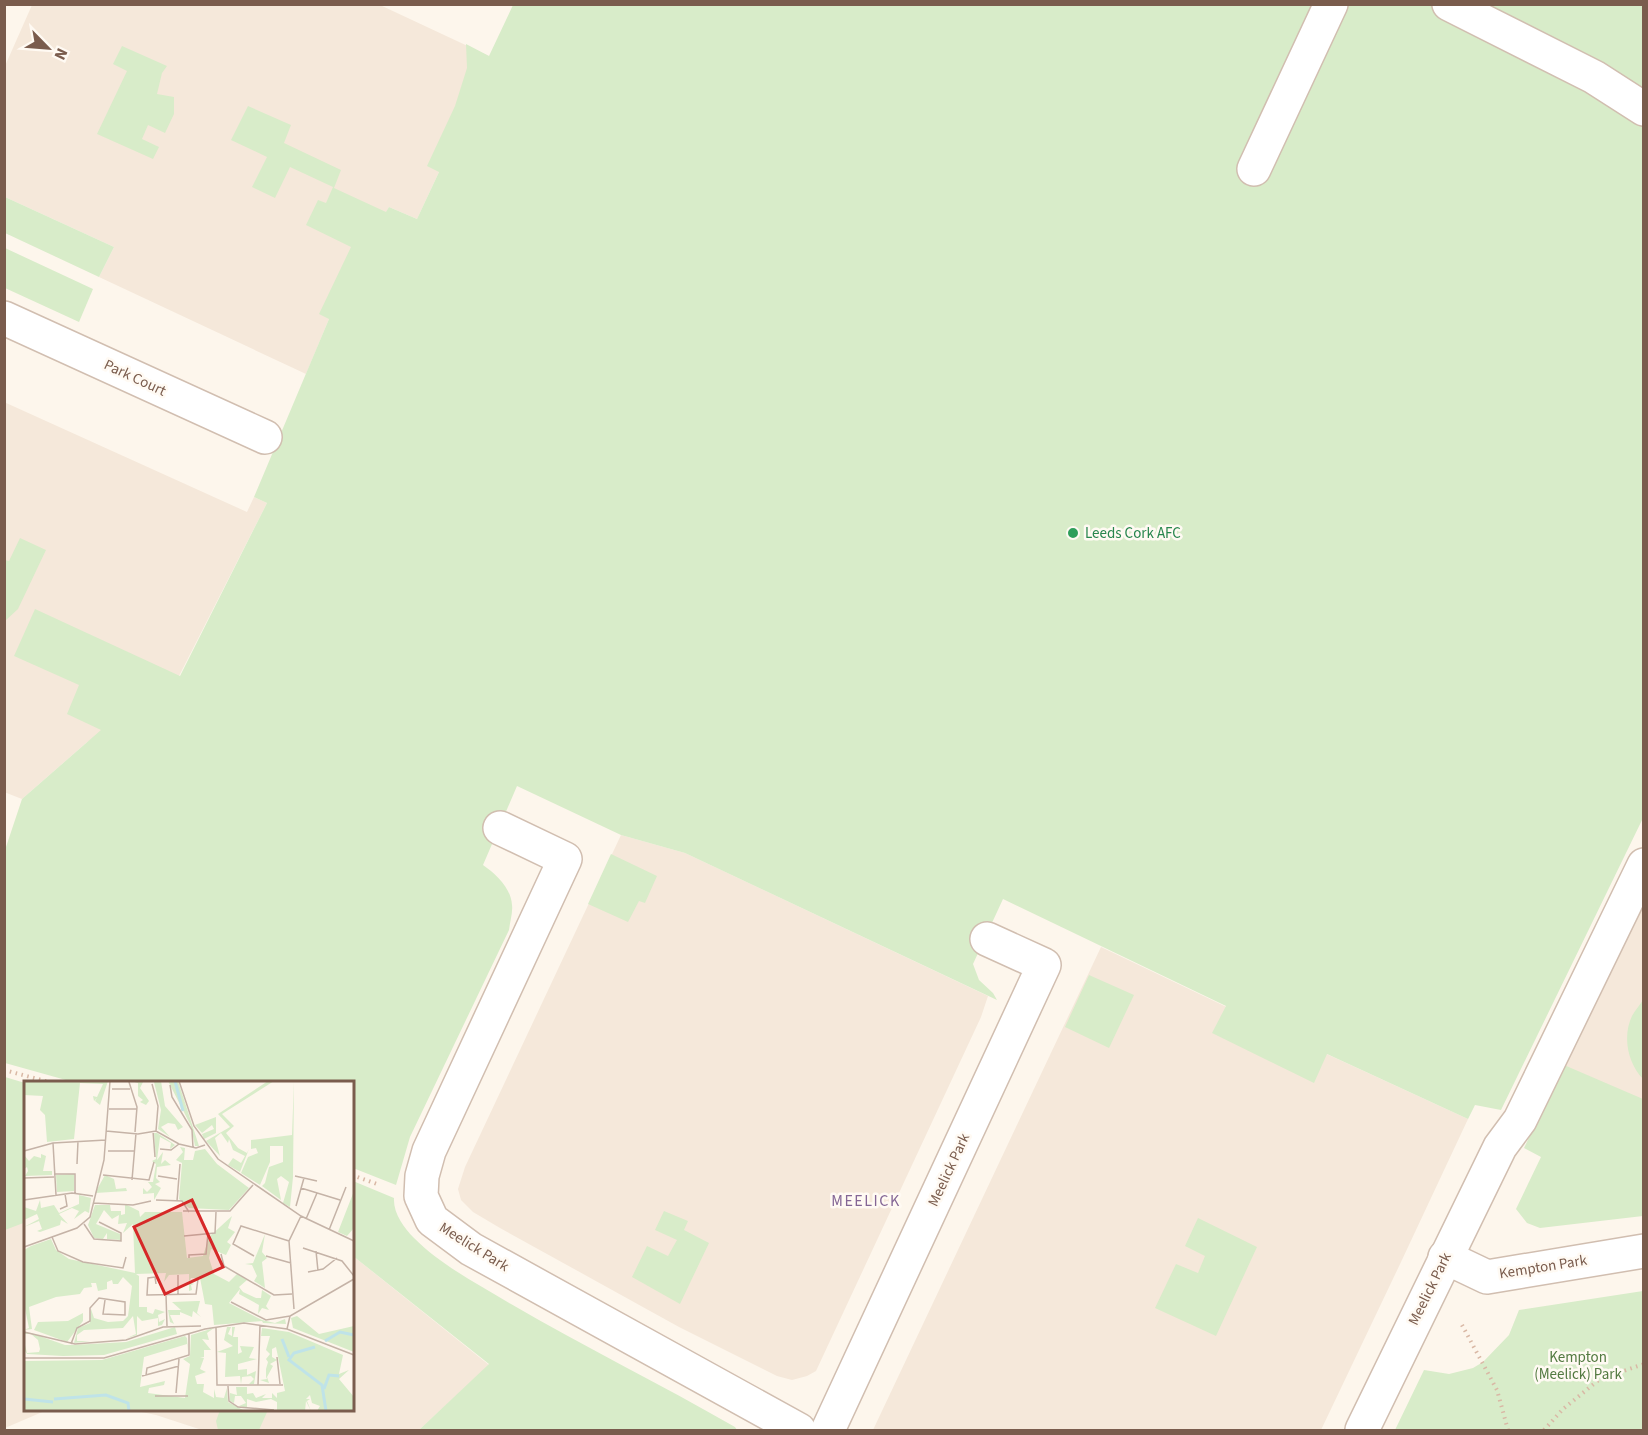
<svg xmlns="http://www.w3.org/2000/svg" width="1648" height="1435" viewBox="0 0 1648 1435" font-family="'Source Sans 3',sans-serif">
<style>
.residential{fill:#f5e8da}
.green{fill:#d8ecc9}
.lines{fill:none;stroke-linecap:round;stroke-linejoin:round}
.minor-casing{stroke:#d1beb0;stroke-width:36}
.path{stroke:#d9b8a5;stroke-width:4;stroke-dasharray:1.5 4.5;stroke-linecap:butt}
.minor{stroke:#fff;stroke-width:33}
.leisure-dot{fill:#2e9e5b;stroke:#fffaf3;stroke-width:2}
.labels{text-anchor:middle;dominant-baseline:central;stroke-width:5;stroke-linejoin:round;paint-order:stroke}
.street-label{font-size:15px;fill:#7a5c4d;stroke:#fffaf3}
.leisure-label{font-size:15px;fill:#27864d;stroke:#fffaf3;text-anchor:start}
.park-label{font-size:15px;fill:#537a41;stroke:#fffaf3}
.neighbourhood-label{font-size:16px;letter-spacing:1.5px;fill:#846695;stroke:#fffaf3}
.inset-river{fill:none;stroke:#bfe3e8;stroke-width:3}
.inset-road{fill:none;stroke:#c5b3a7;stroke-width:1.5}
.view{fill:#d62828;fill-opacity:0.15;stroke:#d62828;stroke-width:3}
.inset-edge{fill:none;stroke:#7a5c4d;stroke-width:3}
</style>
<rect width="100%" height="100%" fill="#fdf6ec"/>
<g class="residential">
<polygon points="32,5 380,5 489,56 466,114 417,219 389,207 335,321 329,319 306,374 99,277 114,247 5,197 5,66"/>
<polygon points="4,402 247,512 254,497 267,503 179,676 86,743 22,799 4,792"/>
<polygon points="621,835 685,853 988,996 981,1017 816,1371 807,1376 792,1380 777,1376 679,1327 500,1228 473,1212 461,1200 458,1189 465,1167"/>
<polygon points="1643,903 1643,1129 1564,1065"/>
<polygon points="1101,947 1281,1033 1468,1119 1401,1262 1321,1430 873,1430"/>
<polygon points="26,1156 26,1410 47,1410 5,1428 5,1164"/>
<polygon points="353,1256 489,1365 419,1430 202,1430 156,1415 132,1410 352,1410"/>
</g>
<g class="green">
<path d="M 513,5 L 1643,5 L 1643,818 L 1501,1110 L 1475,1105 L 1468,1119 L 1327,1054 L 1314,1083 L 1212,1033 L 1226,1006 L 1003,899 L 973,964 L 979,980 L 993,993 L 997,1000 L 685,853 L 621,835 L 517,786 L 483,865 C 496,874 511,888 512,905 C 513,912 510,922 509,930 L 410,1137 L 396,1185 L 353,1168 L 352,1082 L 73,1082 L 5,1063 L 5,850 L 22,799 L 101,730 L 67,714 L 79,685 L 14,656 L 35,609 L 180,676 L 267,503 L 254,497 L 329,319 L 319,314 L 351,247 L 306,225 L 318,200 L 326,203 L 333,187 L 290,167 L 275,198 L 252,187 L 267,157 L 231,140 L 248,106 L 291,125 L 284,143 L 341,170 L 334,188 L 386,212 L 389,207 L 417,219 L 439,172 L 427,166 L 455,106 L 467,68 L 466,44 L 489,56 Z"/>
<polygon points="122,46 167,66 162,73 157,94 174,97 174,114 165,133 148,125 142,139 159,147 153,159 97,134 127,71 113,64"/>
<polygon points="5,197 114,247 99,277 5,233"/>
<polygon points="5,248 93,289 79,322 5,288"/>
<polygon points="20,538 46,550 18,609 5,621 5,560 9,561"/>
<polygon points="611,854 657,876 645,903 639,901 628,922 588,904"/>
<polygon points="1089,975 1134,995 1109,1048 1065,1027"/>
<path d="M 1643,1000 L 1643,1079 C 1628,1063 1622,1037 1632,1016 C 1635,1010 1640,1005 1643,1000 Z"/>
<polygon points="1564,1065 1643,1099 1643,1216 1540,1228 1527,1223 1516,1209 1541,1157 1524,1148"/>
<polygon points="5,1077 25,1083 26,1222 5,1230"/>
<path d="M 353,1181 L 394,1198 C 393,1213 404,1228 414,1238 C 442,1266 478,1284 511,1304 C 585,1347 662,1385 735,1427 L 737,1430 L 419,1430 L 489,1364 L 353,1256 Z"/>
<polygon points="664,1211 688,1221 684,1230 709,1243 680,1304 632,1277 647,1246 668,1256 677,1240 655,1230"/>
<polygon points="1198,1218 1257,1247 1216,1336 1155,1308 1176,1264 1198,1273 1205,1256 1185,1246"/>
<polygon points="1643,1291 1643,1430 1395,1430 1424,1370 1449,1374 1473,1368 1483,1362 1509,1335 1519,1310"/>
<polygon points="220,1410 268,1410 259,1430 218,1430 216,1421"/>
</g>
<g class="lines">
<defs>
<g id="minor">
<polyline points="1449,4 1594,77 1644,109"/>
<polyline points="1254,169 1331,4"/>
<polyline points="4,318 265,437"/>
<polyline points="500,828 565,859 429,1151 422,1176 421,1196 432,1220 471,1249 799,1430"/>
<polyline points="1445,1257 1487,1277 1644,1251"/>
<polyline points="828,1430 1044,965 987,939"/>
<polyline points="1362,1430 1500,1147 1520,1120 1644,865"/>
</g>
</defs>
<use href="#minor" class="minor-casing"/>
<g class="path">
<polyline points="4,1070 49,1082"/>
<polyline points="352,1175 380,1185"/>
<polyline points="1462,1325 1497,1390 1508,1430"/>
<polyline points="1544,1430 1563,1409 1600,1379 1644,1364"/>
</g>
<use href="#minor" class="minor"/>
</g>
<circle class="leisure-dot" cx="1073" cy="533" r="6"/>
<g class="labels">
<g class="street-label">
<text transform="translate(135 378) rotate(25)">Park Court</text>
<text transform="translate(949 1170) rotate(-65)">Meelick Park</text>
<text transform="translate(474 1247) rotate(32)">Meelick Park</text>
<text transform="translate(1543 1267) rotate(-9)">Kempton Park</text>
<text transform="translate(1430 1289) rotate(-64)">Meelick Park</text>
</g>
<g class="leisure-label">
<text x="1085" y="533">Leeds Cork AFC</text>
</g>
<g class="park-label">
<text x="1578" y="1357">Kempton<tspan x="1578" dy="17">(Meelick) Park</tspan></text>
</g>
<g class="neighbourhood-label">
<text x="866" y="1201">MEELICK</text>
</g>
</g>
<g transform="translate(24 1081)">
<rect width="330" height="330" fill="#fdf6ec"/>
<path d="M 0,0 L 84,0 L 76,24 L 71,20 L 73,17 L 70,20 L 69,15 L 73,16 L 79,3 L 56,2 L 50,58 L 23,61 L 21,34 L 16,29 L 19,15 L 0,14 ZM 107,0 L 137,0 L 141,25 L 159,46 L 154,49 L 151,43 L 144,42 L 137,46 L 146,56 L 134,48 L 137,29 L 130,1 L 119,1 L 116,7 L 125,20 L 122,24 L 116,21 L 119,19 L 114,15 L 114,2 ZM 144,0 L 154,0 L 175,65 L 171,65 L 167,45 ZM 244,0 L 250,0 L 198,33 L 210,45 L 202,52 L 214,67 L 223,72 L 225,68 L 216,91 L 204,84 L 209,77 L 217,82 L 221,75 L 209,69 L 205,58 L 204,62 L 197,52 L 191,57 L 196,75 L 182,60 L 206,46 L 194,33 ZM 270,0 L 269,96 L 266,126 L 259,122 L 265,101 L 257,95 L 253,98 L 257,119 L 238,105 L 241,102 L 245,86 L 259,81 L 259,65 L 246,65 L 246,81 L 236,104 L 217,92 L 224,76 L 234,72 L 232,67 L 227,68 L 227,59 L 268,54 ZM 192,36 L 192,52 L 180,58 L 178,53 L 190,48 L 188,44 L 178,52 L 171,44 ZM 130,52 L 133,52 L 144,59 L 151,64 L 146,68 L 147,62 L 136,56 L 133,79 L 139,71 L 137,83 L 141,79 L 147,84 L 133,86 L 132,97 L 136,101 L 131,103 L 137,107 L 130,119 L 130,112 L 119,113 L 119,107 L 123,111 L 128,106 L 124,101 L 129,101 L 132,83 L 128,80 L 132,78 ZM 156,66 L 161,67 L 160,79 L 169,79 L 171,70 L 181,68 L 193,83 L 225,107 L 205,129 L 165,127 L 155,118 L 158,82 L 152,79 L 159,71 ZM 17,73 L 22,75 L 19,90 L 28,90 L 28,94 L 1,95 L 4,90 L 3,86 L 0,88 L 0,74 L 5,80 L 10,75 L 17,77 ZM 50,93 L 50,110 L 33,111 L 32,94 ZM 81,94 L 90,98 L 92,108 L 102,107 L 103,110 L 71,112 ZM 330,110 L 330,147 L 323,155 L 314,151 ZM 55,114 L 67,117 L 65,132 L 61,130 L 50,138 L 55,130 L 48,127 L 35,133 L 44,143 L 37,139 L 36,144 L 16,151 L 13,150 L 18,148 L 15,140 L 0,146 L 15,138 L 13,133 L 0,139 L 0,126 L 12,130 L 16,119 L 17,127 L 30,124 L 35,132 L 55,123 ZM 101,123 L 115,130 L 116,136 L 121,131 L 158,131 L 163,177 L 179,175 L 185,156 L 208,135 L 204,147 L 211,151 L 203,161 L 207,164 L 202,174 L 187,168 L 185,177 L 190,193 L 205,201 L 213,193 L 223,199 L 215,206 L 219,211 L 232,217 L 237,217 L 238,209 L 247,215 L 242,225 L 245,229 L 238,227 L 234,233 L 235,224 L 215,213 L 216,208 L 205,222 L 238,239 L 251,242 L 261,238 L 262,243 L 239,242 L 238,240 L 190,244 L 188,224 L 181,223 L 176,197 L 167,197 L 165,201 L 170,203 L 167,204 L 168,209 L 165,210 L 165,193 L 145,194 L 140,201 L 142,192 L 112,193 L 115,195 L 115,226 L 123,226 L 123,231 L 129,233 L 131,228 L 141,231 L 134,234 L 135,241 L 141,238 L 138,244 L 134,245 L 134,237 L 118,240 L 113,235 L 113,254 L 103,257 L 112,253 L 109,235 L 99,247 L 60,249 L 53,254 L 53,260 L 66,260 L 50,262 L 54,247 L 66,242 L 67,228 L 70,237 L 84,241 L 99,240 L 104,235 L 108,205 L 99,196 L 94,203 L 89,203 L 88,199 L 83,201 L 83,208 L 74,210 L 72,202 L 67,202 L 68,206 L 60,207 L 56,213 L 32,216 L 5,226 L 8,248 L 0,249 L 5,247 L 0,223 L 0,169 L 7,165 L 27,158 L 32,169 L 45,178 L 111,192 L 109,143 L 99,152 L 103,142 L 94,143 L 95,134 L 88,138 L 80,129 L 72,143 L 96,153 L 97,159 L 83,158 L 83,152 L 79,158 L 70,157 L 64,144 L 71,124 L 86,124 L 87,130 L 97,130 L 97,134 L 101,133 ZM 241,153 L 238,171 L 243,177 L 238,181 L 241,207 L 230,200 L 233,195 L 228,184 L 221,183 L 229,182 ZM 173,220 L 176,220 L 173,232 L 177,236 L 169,230 L 168,236 L 156,231 L 156,234 L 146,234 L 150,243 L 146,241 L 144,229 L 157,229 L 148,221 ZM 59,232 L 59,240 L 43,261 L 10,249 L 14,241 L 44,240 ZM 273,235 L 295,253 L 330,245 L 330,271 L 269,247 L 267,237 ZM 151,246 L 153,253 L 80,274 L 39,275 L 3,273 L 1,270 L 1,264 L 3,272 L 15,271 L 16,268 L 14,259 L 7,253 L 1,253 L 0,259 L 1,251 L 7,252 L 41,264 L 49,264 L 102,261 ZM 203,246 L 207,246 L 204,253 L 208,255 L 208,246 L 211,246 L 209,256 L 214,256 L 214,273 L 218,271 L 216,265 L 230,266 L 225,277 L 233,278 L 214,283 L 214,289 L 223,288 L 223,294 L 232,290 L 230,303 L 225,303 L 230,298 L 227,295 L 218,296 L 217,303 L 216,295 L 201,296 L 202,272 L 193,271 L 209,265 L 200,259 ZM 190,247 L 183,252 L 185,259 L 178,258 L 187,269 L 180,269 L 180,276 L 176,276 L 180,277 L 176,288 L 182,291 L 171,295 L 173,303 L 180,303 L 179,311 L 190,317 L 190,308 L 192,316 L 200,317 L 203,307 L 204,321 L 219,329 L 248,330 L 0,330 L 0,280 L 78,279 L 161,255 L 163,257 L 164,271 L 163,263 L 120,276 L 116,306 L 141,300 L 140,304 L 125,307 L 124,312 L 161,317 L 166,283 L 159,278 L 166,275 L 167,254 ZM 238,247 L 265,251 L 319,274 L 315,293 L 325,289 L 315,298 L 330,316 L 330,330 L 293,330 L 296,325 L 288,322 L 286,314 L 282,318 L 286,318 L 283,320 L 287,330 L 282,320 L 281,330 L 253,330 L 253,321 L 247,318 L 232,321 L 223,318 L 223,327 L 215,325 L 222,322 L 217,315 L 211,315 L 210,322 L 206,320 L 206,312 L 213,314 L 212,306 L 223,306 L 223,313 L 229,312 L 232,317 L 242,313 L 238,317 L 248,317 L 248,312 L 253,317 L 253,312 L 261,310 L 252,266 L 248,268 L 248,276 L 253,279 L 246,283 L 249,285 L 243,296 L 245,302 L 236,299 L 243,298 L 242,296 L 242,288 L 244,281 L 242,278 L 246,273 L 242,269 L 246,255 L 237,255 Z" fill="#d8ecc9"/>
<path class="inset-river" d="M 151,0 L 159,30M 258,258 L 265,276M 301,260 L 316,251 L 330,254M 291,266 L 270,272 L 265,279 L 298,304 L 302,330M 300,308 L 305,294 L 315,295M 0,318 L 29,321M 30,318 L 82,314 L 104,322 L 105,330"/>
<path class="inset-road" d="M 155,0 L 170,45 L 194,78 L 277,135 L 330,160M 105,1 L 113,26 L 111,51M 128,3 L 134,25 L 132,50M 146,4 L 148,16 L 168,49 L 169,67M 88,8 L 106,8M 85,28 L 113,28M 82,50 L 114,53 L 132,50 L 155,63 L 172,67 L 181,64M 129,50 L 131,76M 29,62 L 32,114M 136,68 L 147,69 L 155,63M 0,70 L 29,62 L 82,59M 84,70 L 110,70M 53,83 L 54,60M 30,93 L 51,93 L 51,112M 79,94 L 125,99 L 130,81M 134,95 L 153,98M 271,95 L 293,100M 0,97 L 30,96M 108,99 L 112,52M 277,107 L 316,119M 0,119 L 48,112 L 69,115M 132,119 L 158,120 L 165,131M 153,120 L 156,83M 69,122 L 109,124 L 127,120M 272,125 L 280,97M 36,128 L 43,125 L 41,113M 159,130 L 206,130 L 229,104M 282,138 L 293,112M 60,143 L 70,158 L 97,160 L 97,152 L 75,141M 305,149 L 322,106M 160,155 L 191,152 L 192,131M 28,156 L 34,170 L 59,181 L 99,187 L 102,176M 0,166 L 53,147 L 66,136 L 80,79 L 86,0M 279,167 L 318,180 L 330,195M 292,170 L 294,190M 197,173 L 200,185 L 250,214 L 268,213M 230,175 L 209,163 L 217,145 L 265,160M 242,175 L 267,182M 165,177 L 165,174 L 182,173 L 184,152M 284,191 L 299,188 L 313,177M 154,194 L 154,213M 132,203 L 131,196 L 124,197 L 123,214 L 172,213 L 174,198M 142,214 L 143,245M 207,221 L 242,239 L 266,235M 270,228 L 265,160 L 277,135M 192,246 L 193,304 L 259,304M 263,248 L 266,235 L 330,198M 0,251 L 51,263 L 102,259 L 139,246 L 177,245M 47,263 L 53,247 L 66,240 L 66,227 L 75,217 L 101,221 L 101,234 L 79,233 L 81,219M 253,276 L 256,303M 0,277 L 80,277 L 181,248 L 220,242 L 263,248 L 330,274M 122,294 L 123,287 L 165,274 L 165,253M 118,295 L 155,285M 234,304 L 236,244M 204,305 L 205,320 L 214,326 L 250,329M 152,312 L 155,278M 131,315 L 164,315"/>
<path class="view" d="M 168,119 L 199,186 L 141,213 L 110,146 Z"/>
<rect width="330" height="330" class="inset-edge"/>
</g>
<rect width="1648" height="1435" fill="none" stroke="#7a5c4d" stroke-width="12"/>
<g transform="translate(48 48) rotate(115)" stroke="#fffaf3" stroke-width="4.5" paint-order="stroke">
<path d="M0-4.5L10 22L0 15L-10 22Z" fill="#7a5c4d"/>
<text y="-9" font-size="16" font-weight="bold" text-anchor="middle" fill="#7a5c4d">N</text>
</g>
</svg>
